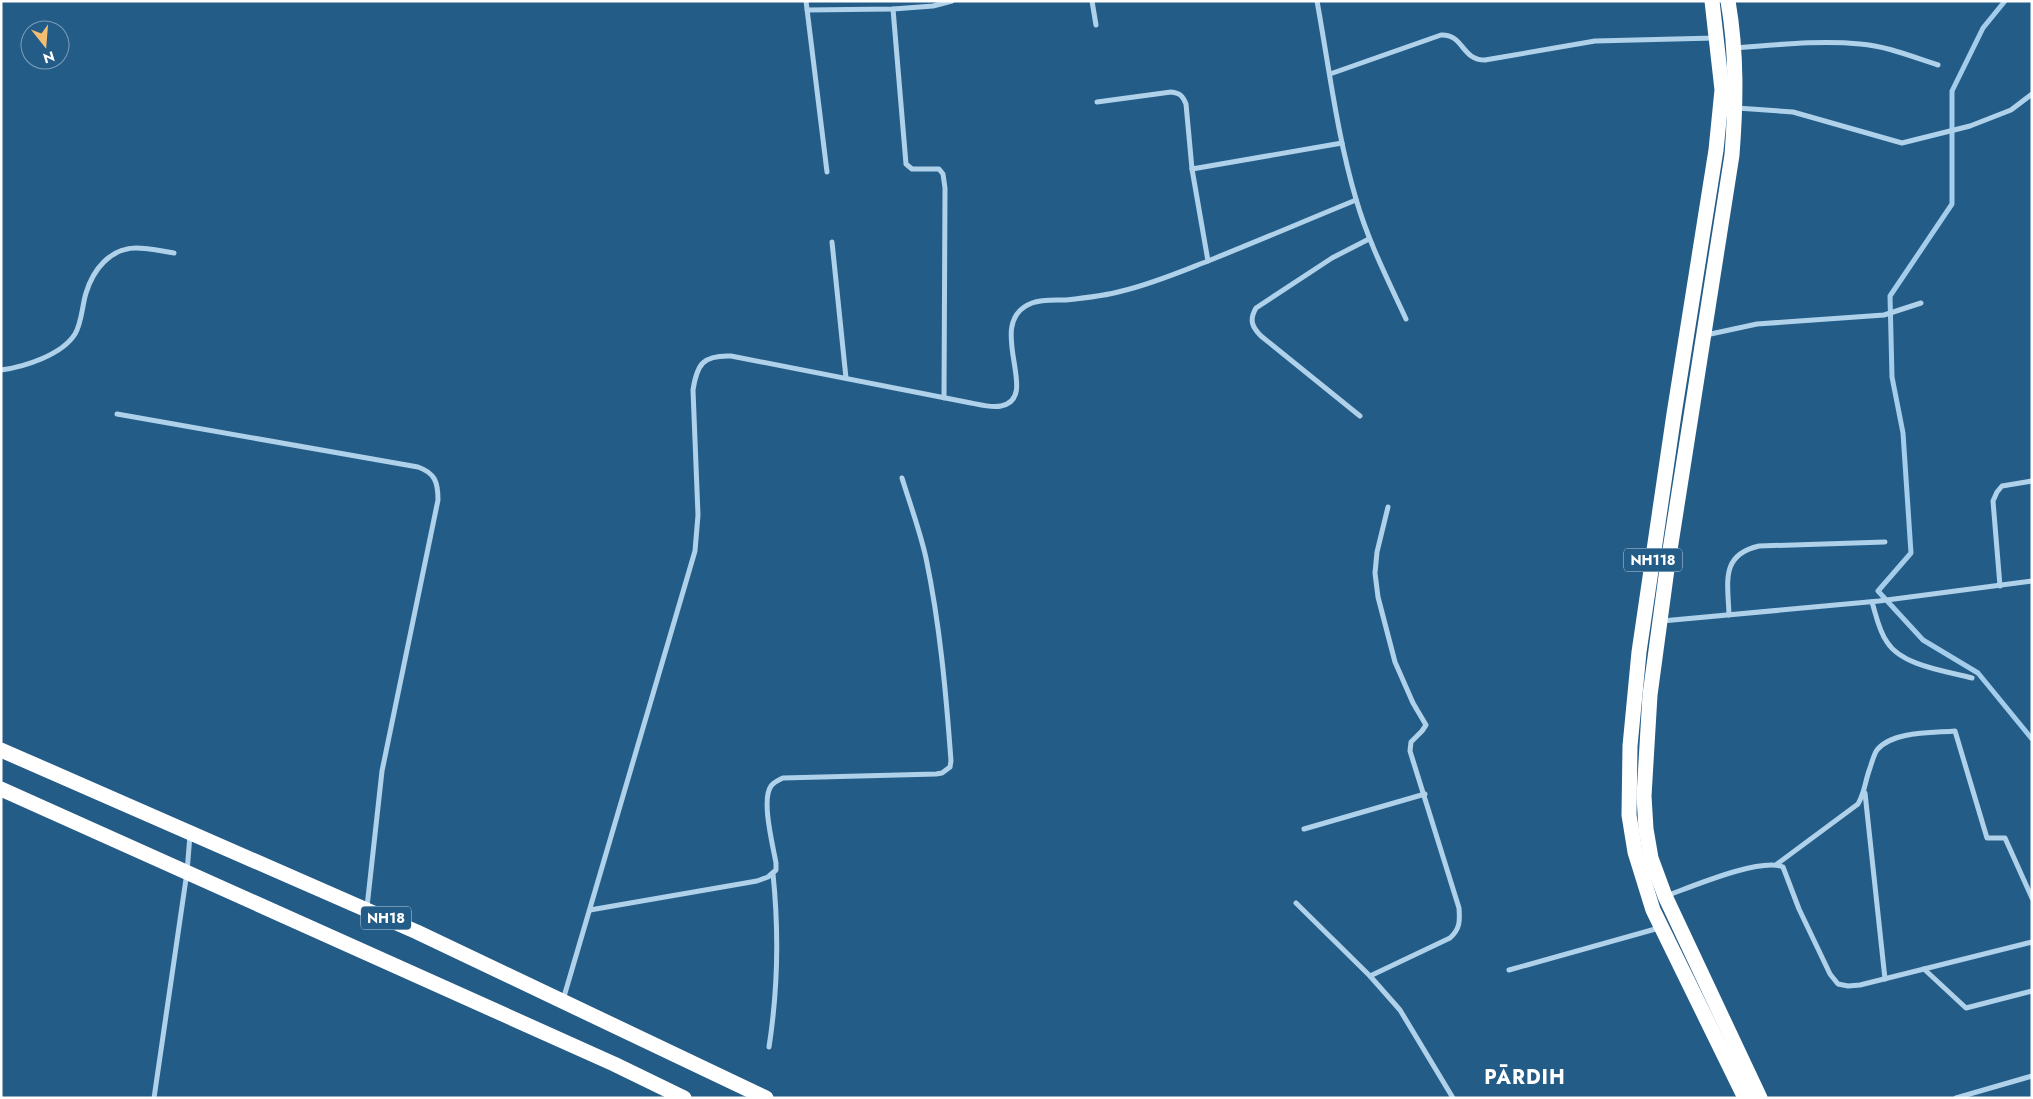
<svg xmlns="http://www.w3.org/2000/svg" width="2033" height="1099" viewBox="0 0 2033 1099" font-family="Jost,sans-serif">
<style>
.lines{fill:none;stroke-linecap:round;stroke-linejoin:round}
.stream{stroke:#a3cdea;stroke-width:5}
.street{stroke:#afd1e9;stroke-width:5}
.highway{stroke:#fff;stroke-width:15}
.labels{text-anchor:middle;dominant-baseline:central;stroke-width:4;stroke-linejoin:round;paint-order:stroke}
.shield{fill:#245c88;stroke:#bdcedb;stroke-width:1}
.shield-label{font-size:14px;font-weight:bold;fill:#fff}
.district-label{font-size:20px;font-weight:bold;letter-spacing:1px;fill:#fff;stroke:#245c88}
</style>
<rect width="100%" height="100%" fill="#245c88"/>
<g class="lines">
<polyline class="stream" points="2005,1 1983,28 1952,91 1952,204 1890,296 1892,377 1903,433 1911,553 1878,591 1923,640 1978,673 2032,739"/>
<g class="street">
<polyline points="806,1 827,172"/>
<polyline points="1092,1 1096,25"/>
<path d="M 1317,1 C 1329,67 1337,135 1356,199 C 1368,241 1388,280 1406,319"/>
<polyline points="893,9 906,164 912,169 939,169 943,174 945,188 944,398"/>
<polyline points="807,10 893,9 933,6 952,1"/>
<path d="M 1734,48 C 1776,45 1818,40 1860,44 C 1887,46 1913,57 1938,65"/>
<path d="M 1330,74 L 1441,35 C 1464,34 1461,60 1485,60 L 1595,41 L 1715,38"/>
<path d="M 1097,102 L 1171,92 C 1180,93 1183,96 1186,104 L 1192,169 L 1208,261"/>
<polyline points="1737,108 1793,112 1902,143 1970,126 2011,110 2032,94"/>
<polyline points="1192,169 1342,143"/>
<polyline points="832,242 846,378"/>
<polyline points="1706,335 1757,324 1884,315 1921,303"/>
<path d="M 1,370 C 24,367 62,355 75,334 C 82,322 82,306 86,293 C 93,270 110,248 136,248 C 148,248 161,251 174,253"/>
<path d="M 117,414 L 418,467 C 435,473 438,482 438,500 L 382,771 L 367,907"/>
<path d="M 1360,416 L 1261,336 C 1252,327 1249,320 1256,308 L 1332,258 L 1369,239"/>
<polyline points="2000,586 1993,501 1997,492 2002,486 2032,481"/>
<path d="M 1872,602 C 1876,615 1879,631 1887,642 C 1902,666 1946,671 1972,678"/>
<path d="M 1729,615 C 1728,582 1720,555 1759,546 L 1885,542"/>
<polyline points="1662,621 1879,601 2032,581"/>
<polyline points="1865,793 1885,979"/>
<polyline points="1304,829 1425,794"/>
<path d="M 1777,864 L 1858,804 C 1865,792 1865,781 1870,768 C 1872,762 1874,754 1877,750 C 1892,731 1933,733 1955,731 L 1987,838 L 2005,838 L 2032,898"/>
<path d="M 1666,896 C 1691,887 1761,857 1783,867 L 1799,909 L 1830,974 L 1838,984 L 1848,986 L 1860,985 L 2032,942"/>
<polyline points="1296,903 1370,976 1400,1010 1453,1098"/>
<path d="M 590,910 L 757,881 L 768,877 L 776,870 L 776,863 C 773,846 761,800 771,786 C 774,782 779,780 783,778 L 936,774 L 942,773 L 950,767 L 951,761 C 946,693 940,625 926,558 C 920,531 910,504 902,478"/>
<polyline points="1924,969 1966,1008 2032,991"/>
<polyline points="1509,970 1659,928"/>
<path d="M 1370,976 L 1450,938 C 1460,929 1460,921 1459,908 L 1410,751 L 1411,742 L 1422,731 L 1426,725 L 1413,703 L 1395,662 L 1378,597 L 1375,573 L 1377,552 L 1388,507"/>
<path d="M 563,1000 L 695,551 L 698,515 L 693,390 C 697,364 703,355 731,356 L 971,403 C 981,405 992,408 1001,406 C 1043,398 982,322 1032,303 C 1042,299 1055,300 1066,300 C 1085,298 1104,296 1122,291 C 1152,284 1180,272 1208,261 C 1258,241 1307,220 1356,200"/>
<path d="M 769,1047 C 778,989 779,932 773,874"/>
<polyline points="154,1098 187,872 190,835"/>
<polyline points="1956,1098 2032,1076"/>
</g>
<g class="highway">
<polyline points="1712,1 1722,90 1716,150 1674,414 1639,652 1630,746 1629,815 1635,852 1653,910 1745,1098"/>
<path d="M 1728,1 C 1737,53 1736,103 1732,155 L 1667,569 L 1650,695 L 1644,796 L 1646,829 L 1651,858 L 1665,896 L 1760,1098"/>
<polyline points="1,750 417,932 766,1098"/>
<polyline points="1,789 614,1064 684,1098"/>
</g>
</g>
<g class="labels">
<g class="shield">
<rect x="1624" y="548.5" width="58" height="23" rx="4"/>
<rect x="361" y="906.5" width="50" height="23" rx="4"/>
</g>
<g class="shield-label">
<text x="1653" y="560">NH118</text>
<text x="386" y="918">NH18</text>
</g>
<g class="district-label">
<text x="1525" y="1077">PĀRDIH</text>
</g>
</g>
<rect width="2033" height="1099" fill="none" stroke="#ffffff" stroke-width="5"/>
<g transform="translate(45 45) rotate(163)"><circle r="24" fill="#245c88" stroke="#7c9db8"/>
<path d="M0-4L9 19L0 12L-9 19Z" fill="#f4be72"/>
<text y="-8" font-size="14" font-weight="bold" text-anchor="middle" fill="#ffffff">N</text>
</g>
</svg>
